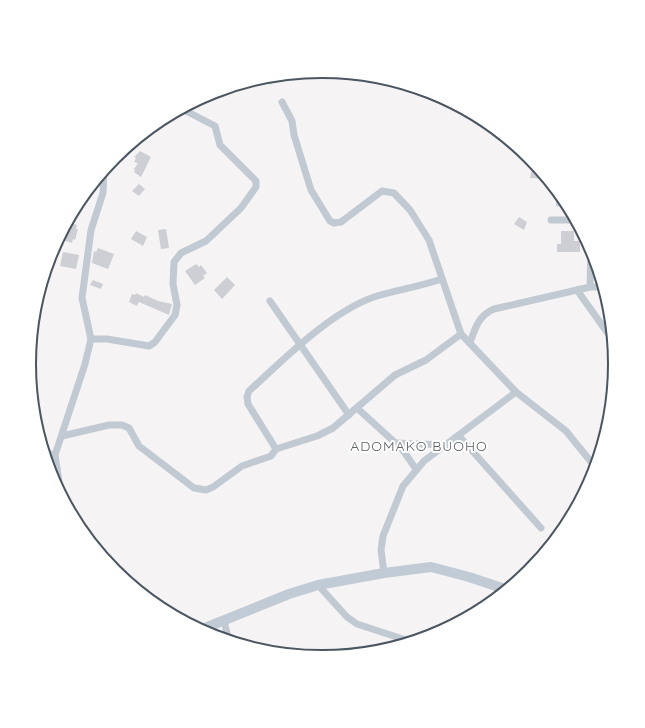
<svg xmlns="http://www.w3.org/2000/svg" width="645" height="728" viewBox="0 0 645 728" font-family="Quicksand,sans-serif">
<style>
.green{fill:#c3f1d5}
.building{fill:#cdcfd5}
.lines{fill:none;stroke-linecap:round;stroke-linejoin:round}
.street{stroke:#c1cad2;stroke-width:7}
.secondary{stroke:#c1cbd6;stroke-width:10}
.labels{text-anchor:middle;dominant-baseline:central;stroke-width:4;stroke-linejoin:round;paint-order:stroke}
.quarter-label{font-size:14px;letter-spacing:1px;fill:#5f6368;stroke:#fff}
.rim{fill:none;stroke:#4a5661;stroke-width:2}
</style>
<rect width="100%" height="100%" fill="#f5f3f3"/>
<polygon class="green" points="281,75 271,85 258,78"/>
<g class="building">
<polygon points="140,151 151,157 141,177 134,172 135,170 134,169 138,163 134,162 136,158 134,157"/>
<polygon points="532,168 539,168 548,179 530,178"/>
<polygon points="139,184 145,189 139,196 132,191"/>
<polygon points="557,189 567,201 570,208 556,206"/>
<polygon points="519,217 527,222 524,230 514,224"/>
<polygon points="67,222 77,225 76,229 78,229 75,240 73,239 72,243 59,239"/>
<polygon points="166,229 169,248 161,249 158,230"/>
<polygon points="136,231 147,237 143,246 131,239"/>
<polygon points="561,231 574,231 574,241 580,241 580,252 557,252 557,244 561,244"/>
<polygon points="98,248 114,254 108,269 92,263 94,251 96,252"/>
<polygon points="63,252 79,255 76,269 60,266"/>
<polygon points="196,264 199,267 201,265 207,273 203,276 205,278 195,285 185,271"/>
<polygon points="227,277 235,285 222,299 214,290"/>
<polygon points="93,280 103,284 101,289 90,285"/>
<polygon points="136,293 144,297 145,295 158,301 172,304 169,315 139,302 137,306 129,302 132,294 135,295"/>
</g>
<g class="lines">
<g class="street">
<polyline points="282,102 292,121 294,135 311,190 330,221 334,223 341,222 382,191 394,193 410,210 429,240 461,334 516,392 566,431 596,468"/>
<polyline points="551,220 576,220"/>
<polyline points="590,287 591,247"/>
<polyline points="577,290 614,342"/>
<polyline points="270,301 349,415"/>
<polyline points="91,339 107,339 149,346 155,342 175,315 177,305 173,284 174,262 181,253 206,241 241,208 256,187 256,181 220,145 215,126 186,111"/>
<path d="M 470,343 C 475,328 479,315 494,309 L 590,287 L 604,287"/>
<polyline points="357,408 402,449 416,469"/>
<polyline points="62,436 109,425 122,425 129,428 139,446 194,488 206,490 213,487 242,466 271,456 276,449 317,436 333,428 395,375 426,360 461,334"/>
<polyline points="459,436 541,528"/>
<polyline points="395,443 446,445"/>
<path d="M 276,449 L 248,404 L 247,397 L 249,391 C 283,360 332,310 377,296 C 398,290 421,286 442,279"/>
<polyline points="44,453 55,455 61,495"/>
<polyline points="55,455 85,364 91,339 82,298 91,230 103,193 104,170"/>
<polyline points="384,573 381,550 383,536 403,486 424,461 516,392"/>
<polyline points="318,585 347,617 357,624 412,642"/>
<polyline points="224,621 229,641"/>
</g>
<polyline class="secondary" points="200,630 289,594 318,585 384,573 431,567 469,577 508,590"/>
</g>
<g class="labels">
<g class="quarter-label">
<text x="419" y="446">ADOMAKO BUOHO</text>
</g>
</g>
<path d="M0 0H645V728H0ZM36 364a286 286 0 1 1 572 0a286 286 0 1 1-572 0Z" fill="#fff" fill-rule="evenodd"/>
<path class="rim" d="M36 364a286 286 0 1 1 572 0a286 286 0 1 1-572 0Z"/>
</svg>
